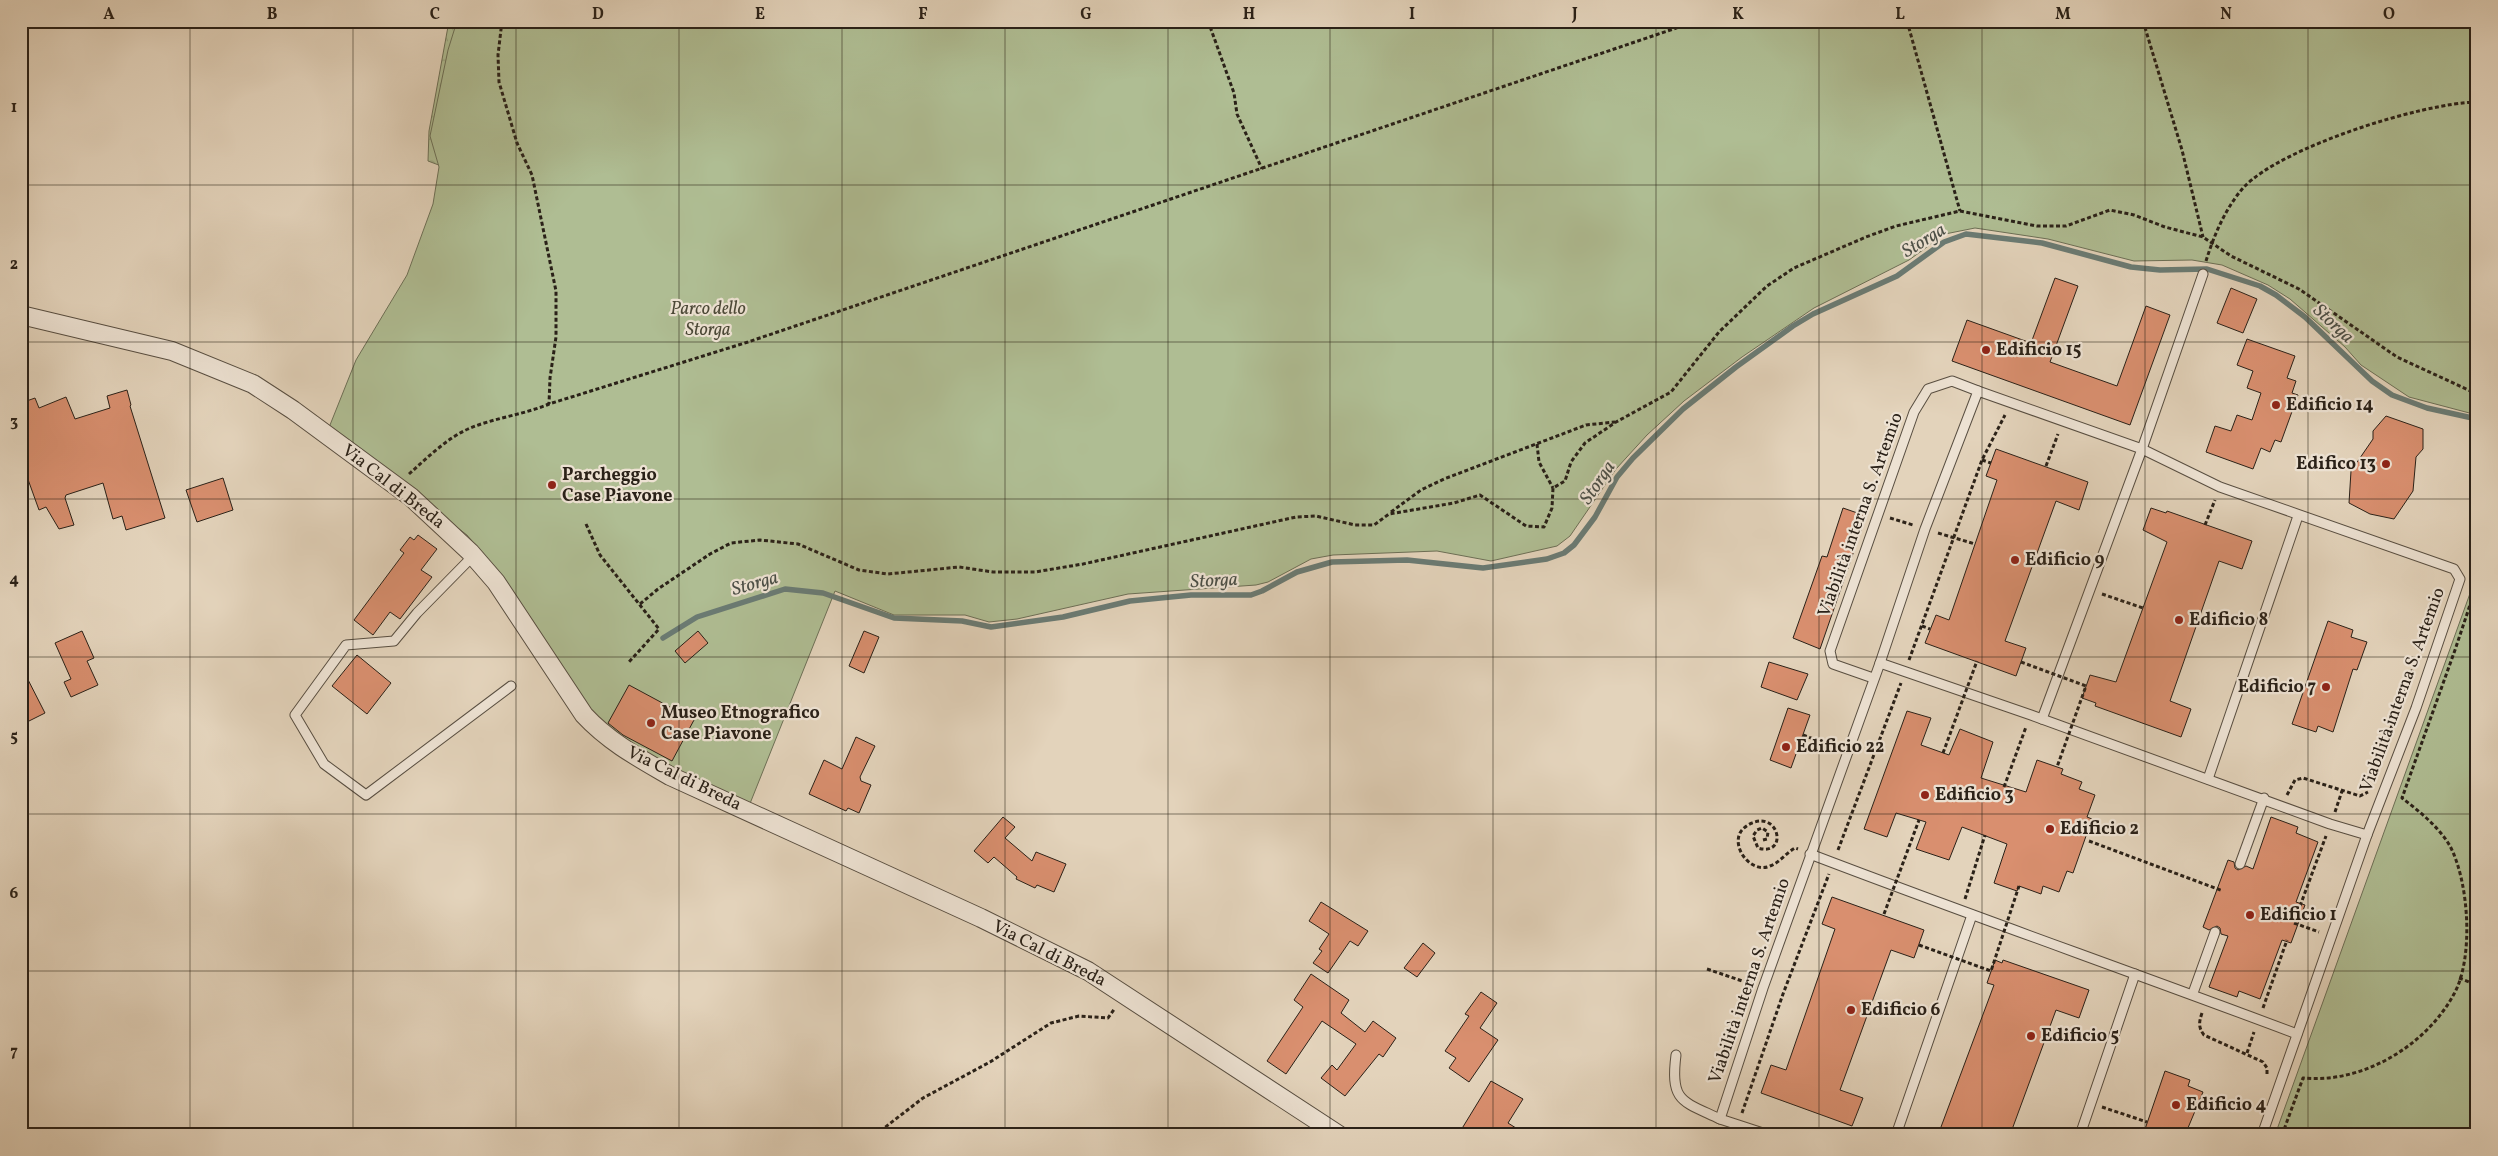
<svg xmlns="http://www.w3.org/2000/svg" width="2498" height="1156" viewBox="0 0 2498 1156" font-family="Vollkorn,serif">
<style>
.forest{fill:url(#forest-crowns);stroke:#6c6f56}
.park{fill:#afbd93;stroke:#6c6f56}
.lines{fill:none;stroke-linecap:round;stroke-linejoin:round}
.stream{stroke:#6a7b74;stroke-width:5.5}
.building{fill:#d98f6f;stroke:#2a2118}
.service-casing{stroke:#584e41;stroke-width:11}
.minor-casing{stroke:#584e41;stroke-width:20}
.path{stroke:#2a2118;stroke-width:3;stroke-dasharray:4 2.5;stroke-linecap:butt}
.service{stroke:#ede2d3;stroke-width:9}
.minor{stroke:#ede2d3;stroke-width:18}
.path-bridge{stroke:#2a2118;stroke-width:3;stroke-dasharray:4 2.5;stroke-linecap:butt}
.grid{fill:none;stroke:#2a2118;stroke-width:1;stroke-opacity:0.55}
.poi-dot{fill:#8f2418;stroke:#ede2d3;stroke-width:2}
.labels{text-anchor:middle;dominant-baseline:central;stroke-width:4.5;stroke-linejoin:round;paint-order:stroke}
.park-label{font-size:18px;font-style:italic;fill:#4b4837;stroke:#ede2d3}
.poi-label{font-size:18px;font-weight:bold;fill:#2a2118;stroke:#ede2d3;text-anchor:start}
.street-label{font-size:18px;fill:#2a2118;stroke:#ede2d3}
.water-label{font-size:19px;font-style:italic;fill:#4a4e46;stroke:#ede2d3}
.neatline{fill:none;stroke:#2a2118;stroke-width:2}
.grid-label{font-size:16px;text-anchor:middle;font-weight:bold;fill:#2a2118}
</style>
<defs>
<pattern id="forest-crowns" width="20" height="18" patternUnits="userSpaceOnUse" patternTransform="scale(1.25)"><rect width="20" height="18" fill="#afbd93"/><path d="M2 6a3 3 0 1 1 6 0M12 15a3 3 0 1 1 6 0" fill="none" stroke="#97a27e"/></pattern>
</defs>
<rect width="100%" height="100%" fill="#e3d3bb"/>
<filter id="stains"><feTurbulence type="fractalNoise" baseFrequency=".004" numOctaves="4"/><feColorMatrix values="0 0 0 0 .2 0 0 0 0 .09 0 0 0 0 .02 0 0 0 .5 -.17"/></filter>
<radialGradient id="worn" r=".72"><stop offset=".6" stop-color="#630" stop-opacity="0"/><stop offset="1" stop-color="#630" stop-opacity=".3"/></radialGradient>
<polygon class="forest" points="449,21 461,21 444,167 428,161 429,131"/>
<g class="park">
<polygon points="457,21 2477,21 2477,415 2409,397 2361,365 2345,347 2290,299 2268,285 2222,265 2192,260 2134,261 2048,239 1975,228 1945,234 1909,260 1814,308 1742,357 1684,401 1647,435 1616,469 1570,536 1557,546 1491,561 1437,551 1333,555 1311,559 1268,582 1256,585 1128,594 1017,619 989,622 965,615 894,615 835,591 749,806 671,771 601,725 567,678 533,621 501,576 467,535 328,430 356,360 407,275 433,204 439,167 430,136 448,50"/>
<polygon points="2477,574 2477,1135 2275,1135"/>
</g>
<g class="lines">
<polyline class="stream" points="663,638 697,617 785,589 823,593 894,618 962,621 991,627 1063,617 1130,601 1191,595 1251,595 1262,591 1297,572 1332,562 1407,560 1483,568 1547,559 1564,553 1574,545 1595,517 1617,477 1633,458 1683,409 1736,367 1793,326 1813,314 1897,276 1944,242 1966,234 2042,243 2131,267 2160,270 2207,269 2260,286 2276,295 2305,317 2372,381 2392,395 2427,408 2477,419"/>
</g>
<g class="building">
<polygon points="2055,278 2078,286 2050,362 2117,386 2146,306 2170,315 2130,425 1952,361 1967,320 2031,343"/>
<polygon points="2231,288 2257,299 2243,333 2217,323"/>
<polygon points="2247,339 2295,356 2287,378 2296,381 2292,393 2298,395 2281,442 2275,440 2270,452 2261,448 2253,469 2206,452 2215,426 2231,431 2237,415 2252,420 2261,393 2247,388 2253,371 2237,365"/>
<polygon points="127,390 131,405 130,406 165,518 126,530 122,516 113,519 103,483 66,495 65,498 74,525 59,529 46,507 39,510 21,460 21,403 35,398 39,408 66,397 75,419 110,408 107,396"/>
<polygon points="2386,416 2423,429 2423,449 2416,457 2413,491 2394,519 2370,514 2349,503 2351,471 2373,439 2373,431"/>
<polygon points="1996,449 2088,482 2079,510 2056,501 2005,641 2026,648 2016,676 1925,643 1936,615 1949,620 1997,480 1986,476"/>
<polygon points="223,478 233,510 197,522 186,490"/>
<polygon points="1843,508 1866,516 1820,649 1793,638 1822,556 1827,557"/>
<polygon points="2151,508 2166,513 2167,511 2252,541 2242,569 2219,561 2170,701 2191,709 2181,737 2095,706 2096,703 2082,698 2090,675 2116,682 2167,542 2143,530"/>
<polygon points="418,535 437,549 421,570 432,577 400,619 390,612 373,635 354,620 404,553 400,550 410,537 414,540"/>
<polygon points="2328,621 2353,630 2351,637 2367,642 2357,670 2353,669 2333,732 2318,726 2316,732 2292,724"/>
<polygon points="82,631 94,658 87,661 98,685 71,697 64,682 71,679 55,643"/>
<polygon points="698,631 708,643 685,663 675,651"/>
<polygon points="864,631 879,637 864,673 849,666"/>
<polygon points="357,655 391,683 367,714 332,686"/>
<polygon points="1769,662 1808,674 1797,700 1761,687"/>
<polygon points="21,666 45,713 21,725"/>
<polygon points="629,685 694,720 672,761 623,735 608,723"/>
<polygon points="1788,708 1810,715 1791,768 1770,760"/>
<polygon points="1907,711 1931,718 1921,745 1949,755 1960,729 1993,742 1981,778 2026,792 2037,760 2063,769 2061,774 2082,782 2079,789 2095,795 2087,817 2092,819 2073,873 2067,871 2059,892 2043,886 2041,894 2019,886 2017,891 1994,883 2007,844 1962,827 1949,860 1916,849 1926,822 1896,813 1887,837 1864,829"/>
<polygon points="856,737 875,746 860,777 861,781 871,785 859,813 848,808 846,811 809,794 824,760 842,769"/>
<polygon points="1003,817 1015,827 1005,838 1032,861 1036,852 1066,864 1054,892 1037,885 1035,888 1016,879 1017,877 994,857 988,863 974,851"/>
<polygon points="2271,817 2298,827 2296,833 2318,842 2296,902 2305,905 2291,943 2282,940 2260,999 2239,991 2237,997 2209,987 2228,936 2221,934 2220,928 2217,926 2209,930 2203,927 2228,860 2234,862 2235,868 2238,870 2246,866 2253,869"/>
<polygon points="1832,897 1924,930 1914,958 1891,950 1840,1090 1863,1098 1852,1126 1761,1093 1771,1065 1786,1070 1835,929 1822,924"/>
<polygon points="1321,902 1368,931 1358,946 1350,941 1328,973 1313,963 1322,951 1319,949 1329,934 1309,921"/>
<polygon points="1423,943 1435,953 1417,977 1404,968"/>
<polygon points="1995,960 2002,963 2003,960 2089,990 2079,1018 2056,1010 2010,1135 1938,1135 1994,985 1987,983"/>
<polygon points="1311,974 1349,1000 1341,1013 1365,1032 1373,1021 1396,1038 1383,1057 1379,1054 1345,1096 1321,1078 1332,1065 1337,1070 1356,1044 1322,1021 1286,1074 1267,1061 1303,1007 1294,1000"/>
<polygon points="1481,992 1497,1003 1480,1028 1498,1040 1469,1082 1449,1068 1456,1058 1445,1051 1469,1016 1465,1014"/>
<polygon points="2165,1071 2190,1080 2188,1086 2203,1092 2185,1135 2143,1135"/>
<polygon points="1491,1081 1523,1099 1508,1123 1527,1135 1458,1135"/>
</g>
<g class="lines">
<defs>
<g id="service">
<polyline points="473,556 417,613 394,641 346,645 295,715 324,764 366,795 511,686"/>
<polyline points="1880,663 2031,715 2330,824 2367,835"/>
<polyline points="1873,678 1833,664 1830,651 1914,412 1928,389 1952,381 1978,391"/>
<polyline points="2042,719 2142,449 2203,274"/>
<polyline points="2208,779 2298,516"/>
<path d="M 1810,854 C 1972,916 2135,973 2297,1034"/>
<polyline points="2240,864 2264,798"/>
<polyline points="2193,993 2215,932"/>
<path d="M 1676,1055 C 1670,1102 1682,1101 1720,1119"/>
<polyline points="1769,1135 1720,1119 1763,988 1880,663 1925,529 1978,391 2142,449 2220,487 2454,569 2460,579 2416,708 2367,835 2262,1135"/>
<polyline points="1896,1135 1972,915"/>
<polyline points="2080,1135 2135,974"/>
</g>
<path id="minor" d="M 21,315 L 172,351 L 253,384 L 293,410 L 411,497 L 470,552 L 496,582 L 584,715 C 609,742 639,758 670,776 L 981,918 L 1088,971 L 1339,1135"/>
</defs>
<use href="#service" class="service-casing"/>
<use href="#minor" class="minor-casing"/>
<g class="path">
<polyline points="502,21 498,55 499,82 517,143 532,175 556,291 556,337 550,378 549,404"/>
<polyline points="1208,21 1234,93 1237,114 1262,169"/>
<polyline points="1907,21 1960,211"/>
<polyline points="2143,21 2182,150 2203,237"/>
<path d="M 2206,261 C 2214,235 2226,207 2244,187 C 2282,147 2422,103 2477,102"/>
<polyline points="1537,444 1539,462 1553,488"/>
<polyline points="1982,460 1991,463"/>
<polyline points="2046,466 2058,434"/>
<path d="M 409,474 C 427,458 446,439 468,429 C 493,418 523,415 549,404 L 748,342 L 1697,21"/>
<polyline points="1391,512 1421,490 1444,479 1586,425 1615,422"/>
<polyline points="1890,518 1913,525"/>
<polyline points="586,524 600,555 659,629 629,662"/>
<polyline points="2205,525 2215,500"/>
<polyline points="1938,533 1975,544"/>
<polyline points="2102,594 2143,608"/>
<polyline points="640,604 658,589 710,554 731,543 760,540 798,544 859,570 888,574 959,567 993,572 1035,572 1083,564 1296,517 1316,516 1355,525 1374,525 1389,514 1454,503 1480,495 1526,526 1544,527 1552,508 1553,488 1565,481 1571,462 1585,443 1616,422 1671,392 1719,332 1767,286 1794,268 1866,237 1896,226 1960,211 2037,226 2066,226 2110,210 2134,215 2165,227 2203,237 2231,256 2299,289 2397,357 2477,394"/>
<polyline points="1922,626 1930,629"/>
<polyline points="1909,660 1982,460 2005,415"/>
<polyline points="1803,735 1835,747"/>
<polyline points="2382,753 2413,668"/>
<polyline points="2004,787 2026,727"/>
<polyline points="2287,795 2295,780 2303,778 2360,796 2368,792"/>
<polyline points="2335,812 2342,791"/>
<path d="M 1763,840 L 1767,839 L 1768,832 L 1762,828 L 1757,830 L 1753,836 L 1758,848 C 1788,857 1780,811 1752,823 C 1747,825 1742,829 1740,833 C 1732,849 1752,874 1770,866 C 1779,863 1786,853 1795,848 L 1798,849"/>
<polyline points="2089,841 2223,891"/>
<polyline points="1838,850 1901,683"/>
<polyline points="1965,899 1985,835"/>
<polyline points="2300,906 2326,836"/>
<polyline points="2294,923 2319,932"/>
<polyline points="1707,969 1751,984"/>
<polyline points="2459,978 2477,985"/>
<polyline points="2263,1008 2287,940"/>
<path d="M 2202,1013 C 2199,1022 2198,1027 2204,1035 L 2263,1062 L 2267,1068 L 2267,1075"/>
<polyline points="2247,1053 2254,1032"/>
<polyline points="2102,1107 2147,1122"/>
<polyline points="1742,1113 1783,994 1829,874"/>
<polyline points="875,1135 923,1098 990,1062 1051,1023 1079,1016 1108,1018 1115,1008"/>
<path d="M 2282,1135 L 2303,1078 C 2362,1084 2426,1046 2454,994 C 2474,958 2469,882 2450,846 C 2439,827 2419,811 2402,798 L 2455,650 L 2477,584"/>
</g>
<use href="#service" class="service"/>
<use href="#minor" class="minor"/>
<g class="path-bridge">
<polyline points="2021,662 2086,686 2057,767"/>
<polyline points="1943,753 1977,661"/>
<polyline points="1884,914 1919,820"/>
<polyline points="1919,945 1991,971 2019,886"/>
</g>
</g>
<path class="grid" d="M 190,21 L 190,1135M 353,21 L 353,1135M 516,21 L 516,1135M 679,21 L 679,1135M 842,21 L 842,1135M 1005,21 L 1005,1135M 1168,21 L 1168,1135M 1330,21 L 1330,1135M 1493,21 L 1493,1135M 1656,21 L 1656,1135M 1819,21 L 1819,1135M 1982,21 L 1982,1135M 2145,21 L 2145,1135M 2308,21 L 2308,1135M 21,185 L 2477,185M 21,342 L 2477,342M 21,499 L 2477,499M 21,657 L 2477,657M 21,814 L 2477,814M 21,971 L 2477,971"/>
<g class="poi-dot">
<circle cx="1986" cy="350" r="5"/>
<circle cx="2276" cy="405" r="5"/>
<circle cx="2386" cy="464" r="5"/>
<circle cx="552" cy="485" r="5"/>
<circle cx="2015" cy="560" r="5"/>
<circle cx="2179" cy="620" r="5"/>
<circle cx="2326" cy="687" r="5"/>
<circle cx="651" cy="723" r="5"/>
<circle cx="1786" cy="747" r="5"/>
<circle cx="1925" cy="795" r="5"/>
<circle cx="2050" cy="829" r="5"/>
<circle cx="2250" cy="915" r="5"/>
<circle cx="1851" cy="1010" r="5"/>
<circle cx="2031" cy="1036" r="5"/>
<circle cx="2176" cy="1105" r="5"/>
</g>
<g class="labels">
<g class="park-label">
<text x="708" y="309">Parco dello<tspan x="708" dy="21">Storga</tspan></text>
</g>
<g class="poi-label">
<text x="1996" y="350">Edificio 15</text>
<text x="2286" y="405">Edificio 14</text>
<text x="2376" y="464" text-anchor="end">Edifico 13</text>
<text x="562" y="475">Parcheggio<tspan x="562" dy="21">Case Piavone</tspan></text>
<text x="2025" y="560">Edificio 9</text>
<text x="2189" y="620">Edificio 8</text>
<text x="2316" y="687" text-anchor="end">Edificio 7</text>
<text x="661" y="713">Museo Etnografico<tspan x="661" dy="21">Case Piavone</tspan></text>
<text x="1796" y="747">Edificio 22</text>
<text x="1935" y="795">Edificio 3</text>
<text x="2060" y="829">Edificio 2</text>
<text x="2260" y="915">Edificio 1</text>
<text x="1861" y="1010">Edificio 6</text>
<text x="2041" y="1036">Edificio 5</text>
<text x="2186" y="1105">Edificio 4</text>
</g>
<g class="street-label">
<text transform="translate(393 487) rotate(38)">Via Cal di Breda</text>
<text transform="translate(1861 515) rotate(-70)">Viabilità interna S. Artemio</text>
<text transform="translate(2403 690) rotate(-70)">Viabilità interna S. Artemio</text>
<text transform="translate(684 779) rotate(26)">Via Cal di Breda</text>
<text transform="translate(1049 954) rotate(27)">Via Cal di Breda</text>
<text transform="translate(1750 981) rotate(-71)">Viabilità interna S. Artemio</text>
</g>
<g class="water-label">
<text transform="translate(1924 241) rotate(-32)">Storga</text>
<text transform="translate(2333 324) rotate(43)">Storga</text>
<text transform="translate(1598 483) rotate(-56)">Storga</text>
<text transform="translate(1214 581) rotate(-3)">Storga</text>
<text transform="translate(755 584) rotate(-16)">Storga</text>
</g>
</g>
<rect width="2498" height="1156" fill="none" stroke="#e3d3bb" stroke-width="55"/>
<rect x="28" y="28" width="2442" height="1100" class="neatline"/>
<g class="grid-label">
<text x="109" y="19">A</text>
<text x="272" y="19">B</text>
<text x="435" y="19">C</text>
<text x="598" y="19">D</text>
<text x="760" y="19">E</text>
<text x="923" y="19">F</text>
<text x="1086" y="19">G</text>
<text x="1249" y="19">H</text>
<text x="1412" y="19">I</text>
<text x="1575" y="19">J</text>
<text x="1738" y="19">K</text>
<text x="1900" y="19">L</text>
<text x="2063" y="19">M</text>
<text x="2226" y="19">N</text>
<text x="2389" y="19">O</text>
<text x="14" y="112">1</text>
<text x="14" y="269">2</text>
<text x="14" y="426">3</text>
<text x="14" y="584">4</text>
<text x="14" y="741">5</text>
<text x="14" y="898">6</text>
<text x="14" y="1056">7</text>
</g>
<rect width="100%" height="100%" filter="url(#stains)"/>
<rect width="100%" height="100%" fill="url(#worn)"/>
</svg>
